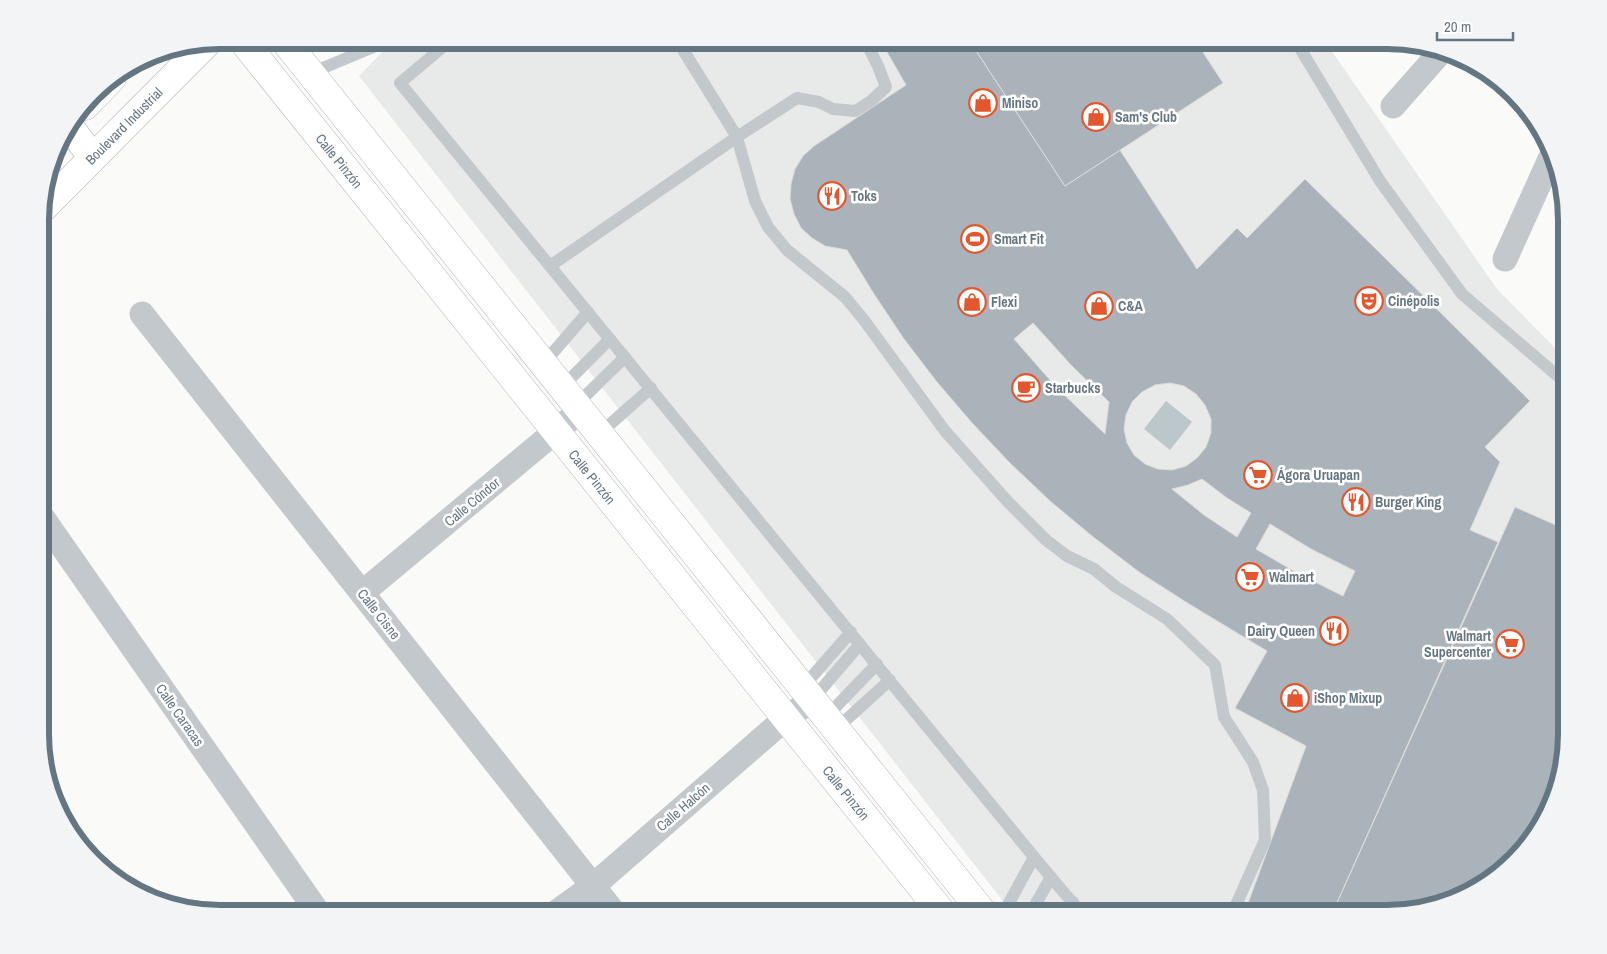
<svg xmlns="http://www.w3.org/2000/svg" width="1607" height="954" viewBox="0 0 1607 954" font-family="'Archivo Narrow',sans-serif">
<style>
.built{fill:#e8e9e9}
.water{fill:#bbc7cb}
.building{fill:#aab3b9;stroke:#dcdcda;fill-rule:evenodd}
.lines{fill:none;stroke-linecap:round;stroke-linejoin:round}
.secondary-casing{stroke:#b3babf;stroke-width:29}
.primary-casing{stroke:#b5babe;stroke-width:29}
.lane{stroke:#c3c8cc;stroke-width:12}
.street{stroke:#c3c8cc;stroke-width:25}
.secondary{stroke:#fff;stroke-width:28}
.primary{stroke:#fff;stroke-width:28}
.labels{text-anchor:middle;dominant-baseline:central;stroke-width:5;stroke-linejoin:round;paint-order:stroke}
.poi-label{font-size:14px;font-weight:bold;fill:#657683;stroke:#fff;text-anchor:start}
.street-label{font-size:14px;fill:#657683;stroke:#fff}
.rim{fill:none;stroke:#657683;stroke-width:6}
</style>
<rect width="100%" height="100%" fill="#fafaf8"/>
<polygon class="built" points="394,40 1324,40 1497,289 1567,360 1567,745 1398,914 1013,914 359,76"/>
<polygon class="water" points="1166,401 1192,422 1170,450 1144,429"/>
<g class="building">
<path d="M 880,40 L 969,40 L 1065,186 L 1120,150 L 1197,269 L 1237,228 L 1247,238 L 1305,179 L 1530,401 L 1485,447 L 1500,462 L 1470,530 L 1498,542 L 1332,914 L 1244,914 L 1306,746 L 1235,708 L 1267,651 L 1189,604 L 1139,572 L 1092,536 L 1050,501 L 1010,463 L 973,424 L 937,382 L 904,339 L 874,294 L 847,250 L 825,246 L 812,238 L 801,228 L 794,214 L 790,199 L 791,184 L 795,169 L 803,156 L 814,146 L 906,85 ZM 1033,323 L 1071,365 L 1109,402 L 1105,434 L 1057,388 L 1014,339 ZM 1170,383 L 1184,386 L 1196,394 L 1205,405 L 1211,419 L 1211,433 L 1206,447 L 1197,458 L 1186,466 L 1172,470 L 1158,469 L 1145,464 L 1134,455 L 1127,443 L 1124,429 L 1126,415 L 1132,402 L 1142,392 L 1155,385 ZM 1202,479 L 1227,498 L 1251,513 L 1237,537 L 1204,515 L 1172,489 L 1188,485 ZM 1270,524 L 1311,549 L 1355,571 L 1343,596 L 1299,574 L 1256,549 Z"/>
<polygon points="969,40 1195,40 1223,83 1065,186"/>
<polygon points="1515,507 1567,530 1567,745 1543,824 1477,890 1398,914 1332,914"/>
</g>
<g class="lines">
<defs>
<g id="secondary">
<polyline points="242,40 943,914"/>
<polyline points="284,40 984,914"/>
<polyline points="69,126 92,157"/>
</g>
<g id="primary">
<polyline points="85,106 112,78"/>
<polyline points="42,209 207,43"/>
</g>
</defs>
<use href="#secondary" class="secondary-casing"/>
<use href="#primary" class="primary-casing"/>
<g class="lane">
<polyline points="451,40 400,83 1034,857 1082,914"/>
<polyline points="677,40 737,137 755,201 768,227 787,250 845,297 864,320 945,431 1008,502 1046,540 1067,556 1094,569 1116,587 1167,619 1215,665 1224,717 1253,762 1263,790 1265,840 1232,914"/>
<polyline points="1295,40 1380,181 1462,294 1567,384"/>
<polyline points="311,73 390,40"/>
<polyline points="550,266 737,137 797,98 819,102 833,109 855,111 871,101 886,87 878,66 865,40"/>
<polyline points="543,364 588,312"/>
<polyline points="562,387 610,339"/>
<polyline points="576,405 625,357"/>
<polyline points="599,434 651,388"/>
<polyline points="802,688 851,632"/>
<polyline points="812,700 860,644"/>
<polyline points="826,717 877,664"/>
<polyline points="836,729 890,680"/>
<polyline points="1003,914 1034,857"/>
<polyline points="1030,914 1051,877"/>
<polyline points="1064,914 1073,902"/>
</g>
<g class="street">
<polyline points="1393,106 1439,54"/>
<polyline points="1505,259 1551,157"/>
<polyline points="142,314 615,914"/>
<polyline points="42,517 319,914"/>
<polyline points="362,593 581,410"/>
<polyline points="554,914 593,886 786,718 812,700"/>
</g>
<use href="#secondary" class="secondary"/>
<use href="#primary" class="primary"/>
</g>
<defs>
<symbol id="shop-ring" viewBox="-11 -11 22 22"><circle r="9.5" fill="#fff" stroke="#e4572e" stroke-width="1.5"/><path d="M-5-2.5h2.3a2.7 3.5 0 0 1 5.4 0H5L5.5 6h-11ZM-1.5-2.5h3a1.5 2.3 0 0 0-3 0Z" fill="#e4572e"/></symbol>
<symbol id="restaurant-ring" viewBox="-11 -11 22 22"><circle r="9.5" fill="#fff" stroke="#e4572e" stroke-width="1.5"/><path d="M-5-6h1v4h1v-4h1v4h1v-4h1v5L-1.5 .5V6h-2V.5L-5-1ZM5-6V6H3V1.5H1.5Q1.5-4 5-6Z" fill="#e4572e"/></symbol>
<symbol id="stadium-ring" viewBox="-11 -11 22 22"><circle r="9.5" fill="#fff" stroke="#e4572e" stroke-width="1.5"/><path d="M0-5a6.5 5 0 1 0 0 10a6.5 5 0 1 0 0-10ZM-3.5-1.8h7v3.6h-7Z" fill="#e4572e"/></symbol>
<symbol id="theatre-ring" viewBox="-11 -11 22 22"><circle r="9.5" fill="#fff" stroke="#e4572e" stroke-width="1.5"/><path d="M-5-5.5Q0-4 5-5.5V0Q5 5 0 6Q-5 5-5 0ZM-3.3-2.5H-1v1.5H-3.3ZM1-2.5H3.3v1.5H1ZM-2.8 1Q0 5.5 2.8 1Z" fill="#e4572e"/></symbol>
<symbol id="cafe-ring" viewBox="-11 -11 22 22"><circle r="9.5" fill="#fff" stroke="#e4572e" stroke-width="1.5"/><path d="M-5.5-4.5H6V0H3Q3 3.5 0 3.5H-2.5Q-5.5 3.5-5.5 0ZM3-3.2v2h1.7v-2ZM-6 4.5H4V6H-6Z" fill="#e4572e"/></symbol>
<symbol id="supermarket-ring" viewBox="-11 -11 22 22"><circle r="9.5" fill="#fff" stroke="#e4572e" stroke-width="1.5"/><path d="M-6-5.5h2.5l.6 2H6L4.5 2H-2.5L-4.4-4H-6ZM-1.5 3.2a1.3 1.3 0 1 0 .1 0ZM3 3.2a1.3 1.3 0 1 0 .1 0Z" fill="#e4572e"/></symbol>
</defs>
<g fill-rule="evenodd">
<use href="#shop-ring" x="967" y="87" width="32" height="32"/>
<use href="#shop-ring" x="1080" y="101" width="32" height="32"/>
<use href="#restaurant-ring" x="816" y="180" width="32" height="32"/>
<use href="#stadium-ring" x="959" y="223" width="32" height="32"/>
<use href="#theatre-ring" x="1353" y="285" width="32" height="32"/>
<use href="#shop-ring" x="956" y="286" width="32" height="32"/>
<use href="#shop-ring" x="1083" y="290" width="32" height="32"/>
<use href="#cafe-ring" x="1010" y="372" width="32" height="32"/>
<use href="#supermarket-ring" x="1242" y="459" width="32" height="32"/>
<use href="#restaurant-ring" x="1340" y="486" width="32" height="32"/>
<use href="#supermarket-ring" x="1234" y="561" width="32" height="32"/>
<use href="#restaurant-ring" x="1318" y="615" width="32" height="32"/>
<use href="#supermarket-ring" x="1494" y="628" width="32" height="32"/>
<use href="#shop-ring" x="1279" y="682" width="32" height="32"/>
</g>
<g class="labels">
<g class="poi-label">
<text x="1002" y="103">Miniso</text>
<text x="1115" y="117">Sam's Club</text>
<text x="851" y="196">Toks</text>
<text x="994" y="239">Smart Fit</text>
<text x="1388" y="301">Cinépolis</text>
<text x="991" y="302">Flexi</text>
<text x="1118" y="306">C&amp;A</text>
<text x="1045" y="388">Starbucks</text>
<text x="1277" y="475">Ágora Uruapan</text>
<text x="1375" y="502">Burger King</text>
<text x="1269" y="577">Walmart</text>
<text x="1315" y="631" text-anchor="end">Dairy Queen</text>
<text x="1491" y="636" text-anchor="end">Walmart<tspan x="1491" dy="16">Supercenter</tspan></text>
<text x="1314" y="698">iShop Mixup</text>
</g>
<g class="street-label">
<text transform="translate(124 126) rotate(-45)">Boulevard Industrial</text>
<text transform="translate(339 161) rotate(51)">Calle Pinzón</text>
<text transform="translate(592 477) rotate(51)">Calle Pinzón</text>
<text transform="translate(472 502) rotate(-40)">Calle Cóndor</text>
<text transform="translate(379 614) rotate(52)">Calle Cisne</text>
<text transform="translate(180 715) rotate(55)">Calle Caracas</text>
<text transform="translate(846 793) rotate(51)">Calle Pinzón</text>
<text transform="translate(683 807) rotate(-41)">Calle Halcón</text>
</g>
</g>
<path d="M0 0H1607V954H0ZM220 49H1387A171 171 0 0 1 1558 220V734A171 171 0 0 1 1387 905H220A171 171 0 0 1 49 734V220A171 171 0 0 1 220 49Z" fill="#f3f4f5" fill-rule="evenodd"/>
<path class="rim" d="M220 49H1387A171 171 0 0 1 1558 220V734A171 171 0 0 1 1387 905H220A171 171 0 0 1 49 734V220A171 171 0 0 1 220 49Z"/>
<path d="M1437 32v8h76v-8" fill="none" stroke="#657683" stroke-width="2.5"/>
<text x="1444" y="32" font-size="15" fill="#657683" stroke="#ffffff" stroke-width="4" paint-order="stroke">20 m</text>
</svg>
